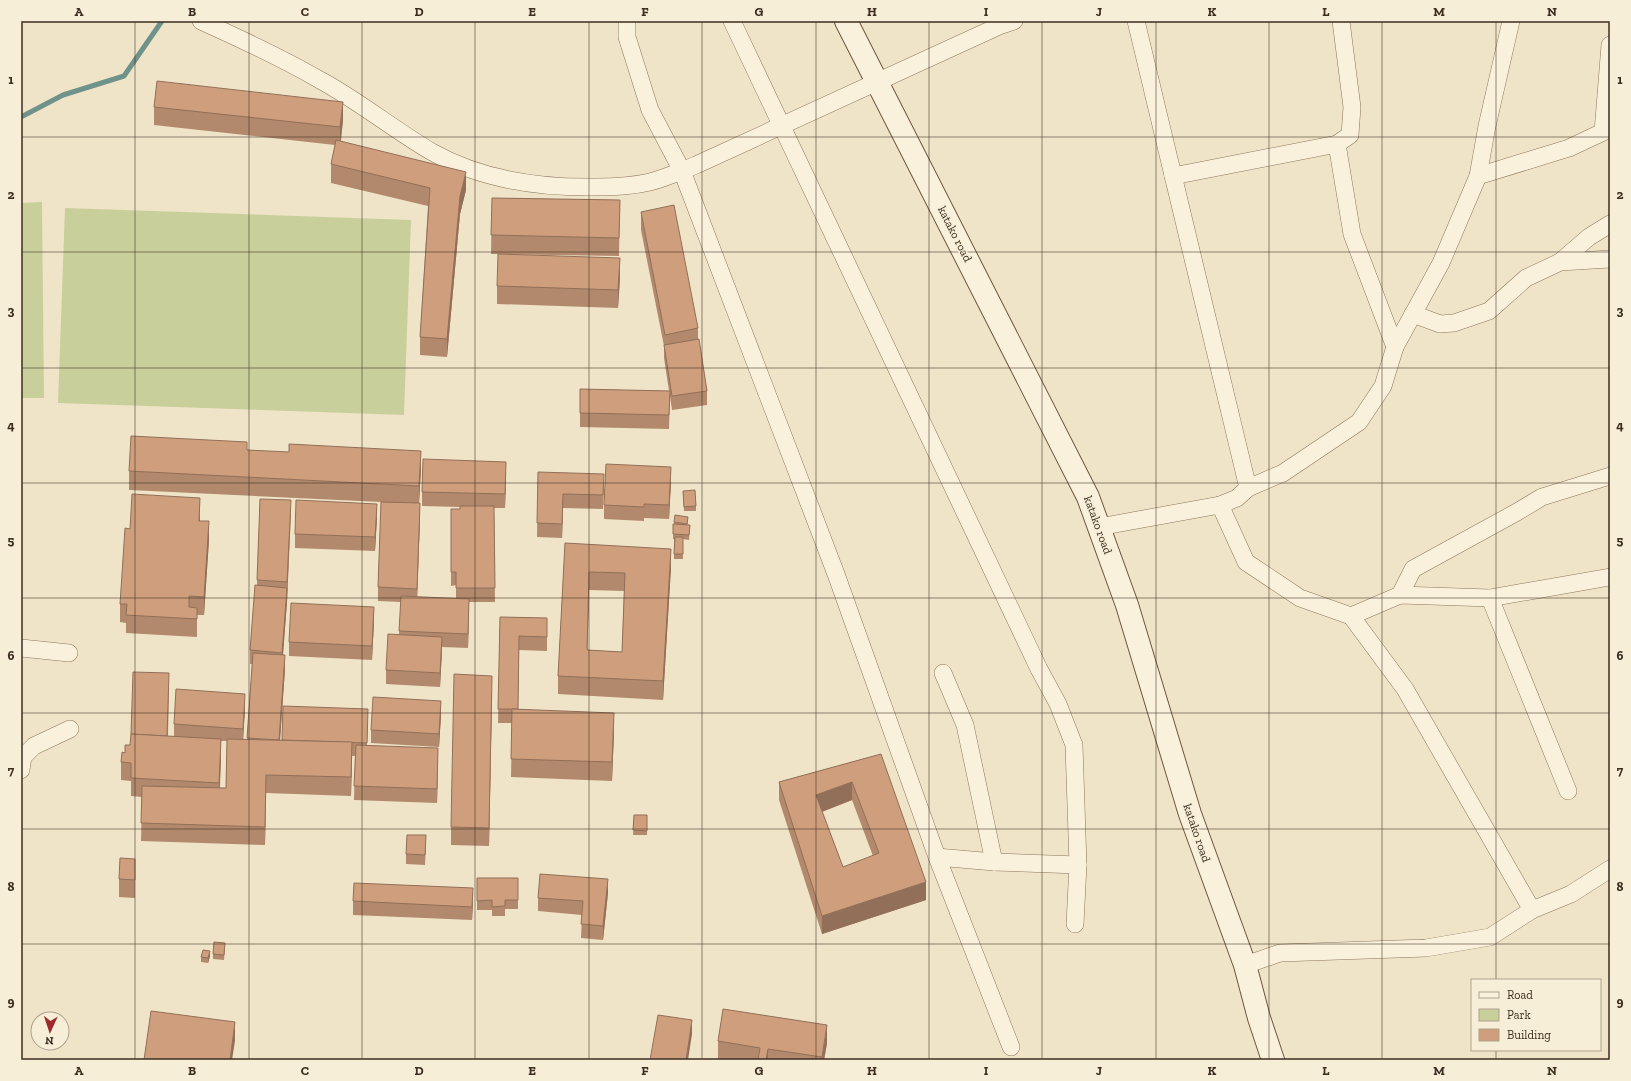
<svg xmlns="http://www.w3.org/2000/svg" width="1631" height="1081" viewBox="0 0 1631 1081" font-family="'Zilla Slab',serif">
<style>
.green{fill:#c9cf9b}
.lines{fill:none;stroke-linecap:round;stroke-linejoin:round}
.stream{stroke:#6f938a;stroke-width:5}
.street-casing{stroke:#8d765c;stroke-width:18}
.secondary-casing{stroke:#6f573f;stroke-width:24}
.street{stroke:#faf1dc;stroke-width:17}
.secondary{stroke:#faf1dc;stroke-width:22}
.wall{fill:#b2896c;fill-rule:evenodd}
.shaded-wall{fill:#916f58}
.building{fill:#cf9f7d;stroke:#916f58;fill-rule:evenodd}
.grid{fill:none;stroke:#3d2e20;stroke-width:1;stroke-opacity:0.55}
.labels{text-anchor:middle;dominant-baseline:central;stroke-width:3.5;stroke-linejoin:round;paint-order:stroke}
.street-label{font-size:12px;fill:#3d2e20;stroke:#f7eed8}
.neatline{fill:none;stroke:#3d2e20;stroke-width:1.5}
.grid-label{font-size:13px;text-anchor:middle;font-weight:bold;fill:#3d2e20}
</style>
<rect width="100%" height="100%" fill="#f0e4c8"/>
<g class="green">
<polygon points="42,202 44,398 21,398 21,203"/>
<polygon points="65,208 411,220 404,415 58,403"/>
</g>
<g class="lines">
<polyline class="stream" points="21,117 63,95 124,76 162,21"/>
<defs>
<g id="street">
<path d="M 201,21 C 241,39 282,58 320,80 C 359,101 394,130 432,152 C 482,180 540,188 596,187 C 614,187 633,186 650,182 C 666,178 681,171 696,165 L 999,26 L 1014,21"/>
<polyline points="627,21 627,37 650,110 682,171 836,574 937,857 1011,1047"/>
<polyline points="732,21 1039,669 1058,704 1074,745 1078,865 1075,924"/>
<polyline points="1136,21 1248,488"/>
<polyline points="1341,21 1352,107 1350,135 1337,144 1352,234 1395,347"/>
<polyline points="1173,176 1337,144"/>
<polyline points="1478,176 1569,148 1603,132 1610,45"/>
<polyline points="1560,262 1589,237 1610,224"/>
<polyline points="1413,314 1440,324 1454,323 1489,311 1526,278 1560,262 1610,259"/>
<polyline points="1220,505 1246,562 1300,598 1351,616 1400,595 1490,598 1610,577"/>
<polyline points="1099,527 1220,505 1237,498 1248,488 1283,473 1359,422 1383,386 1395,347 1441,263 1478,176 1487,126 1511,21"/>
<polyline points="1400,595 1413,569 1517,512 1542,497 1610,476"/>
<polyline points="1490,598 1568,791"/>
<polyline points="1351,616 1405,689 1532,910"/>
<polyline points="21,648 69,653"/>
<polyline points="943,673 965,725 994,862"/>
<polyline points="21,770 23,757 34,746 70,729"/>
<polyline points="937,857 994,862 1078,865"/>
<polyline points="1245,965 1280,953 1426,948 1490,937 1532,910 1571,894 1610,869"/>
</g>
<polyline id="secondary" points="846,21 1088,497 1127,605 1190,814 1245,965 1259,1018 1273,1060"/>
</defs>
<use href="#street" class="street-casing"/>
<use href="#secondary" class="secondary-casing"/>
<use href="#street" class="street"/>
<use href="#secondary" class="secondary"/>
</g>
<g class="wall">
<polygon points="154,107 343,120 341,141 466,190 460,214 447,357 420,355 420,337 428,206 331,183 331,164 335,145 154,125"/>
<polygon points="492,198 620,200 619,256 491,254"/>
<polygon points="641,212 698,328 698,339 707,391 707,405 672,410 670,396 669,429 580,427 580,389 669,391 664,358 664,346 641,230"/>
<polygon points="620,277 618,308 497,304 497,286"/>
<polygon points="247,450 421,469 419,503 420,517 417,597 456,599 456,585 451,586 451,509 460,509 460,507 422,506 422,492 506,476 505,508 494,508 495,602 469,602 468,648 442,647 440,687 386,684 386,670 399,634 401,602 378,601 378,587 381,502 129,490 129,471"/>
<polygon points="538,472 604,488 603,509 563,508 562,538 537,537"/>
<polygon points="671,481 669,519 644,518 644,521 604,519 604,505"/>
<polygon points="683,491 696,506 696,511 684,511"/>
<path d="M 260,499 L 291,514 L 287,602 L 283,655 L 285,669 L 280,740 L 368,723 L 367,745 L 438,762 L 437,803 L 354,800 L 355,756 L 352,756 L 351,796 L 266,793 L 265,845 L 141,841 L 142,797 L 131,796 L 131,781 L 121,780 L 121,762 L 125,753 L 169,687 L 168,736 L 174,736 L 174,724 L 245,708 L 243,739 L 247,739 L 252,664 L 250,664 L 250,650 L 257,585 ZM 221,741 L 227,741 L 226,788 L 220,788 L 221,757 Z"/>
<polygon points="200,516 200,521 209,540 204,615 197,615 197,637 126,633 126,623 120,622 120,604 130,529"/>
<polygon points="377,518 375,551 295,548 295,534"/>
<polygon points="674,522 688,522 687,525 690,525 689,540 683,539 683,559 674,559 674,539 673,539 673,534"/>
<path d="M 565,543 L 671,567 L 663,700 L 558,694 L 558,676 ZM 589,590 L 624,591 L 622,652 L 587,650 Z"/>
<polygon points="500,617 547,618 547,651 519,650 518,709 614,731 612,781 511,777 512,723 498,723"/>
<polygon points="374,621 372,660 289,656 289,642"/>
<polygon points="492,694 489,846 451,845 451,827"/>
<polygon points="441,715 439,747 371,743 371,730"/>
<path d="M 881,754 L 926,900 L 822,934 L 779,800 L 779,782 ZM 852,800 L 873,856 L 843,867 L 822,812 Z"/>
<polygon points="634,815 647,815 647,835 633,835"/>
<polygon points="426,845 425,865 406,864 406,854"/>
<polygon points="135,877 135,898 119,897 119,879"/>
<polygon points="477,878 518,878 518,909 505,909 505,916 492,916 492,910 477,910"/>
<polygon points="608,893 603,940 581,938 582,915 538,911 538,898"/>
<polygon points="353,901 473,902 472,920 353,915"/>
<polygon points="225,948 224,960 213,959 213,954"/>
<polygon points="210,956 208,963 201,962 201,957"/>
<polygon points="718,1041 827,1043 824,1060 718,1060"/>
</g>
<g class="shaded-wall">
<polygon points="343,102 343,120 340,145 340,127"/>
<polygon points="466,172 466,190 460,214 447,357 447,339 460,196"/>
<polygon points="620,258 620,277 618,308 618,290"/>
<polygon points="421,451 421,469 419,504 419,486"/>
<polygon points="506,462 506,476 505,508 505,494"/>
<polygon points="671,467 671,481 669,519 669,505"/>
<polygon points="563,494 563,508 562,538 562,524"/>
<polygon points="200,498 200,516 199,539 199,521"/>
<polygon points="291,500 287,602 282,667 282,653 287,590"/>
<polygon points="420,503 420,517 417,603 417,589"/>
<polygon points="377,504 377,518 375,551 375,537"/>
<polygon points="209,521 209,540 204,615 204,597"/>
<polygon points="671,549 671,567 663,700 663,681"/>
<polygon points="589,572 589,590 587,669 587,650"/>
<polygon points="469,599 469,613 468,648 468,634"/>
<polygon points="374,607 374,621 372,660 372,646"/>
<polygon points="442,637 442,651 440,687 440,673"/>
<polygon points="285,655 285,669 279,754 279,740"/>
<polygon points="492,676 492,694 489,846 489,828"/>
<polygon points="245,694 245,708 243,742 243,729"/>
<polygon points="441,701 441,715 439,747 439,734"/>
<polygon points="614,713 614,731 612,781 612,762"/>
<polygon points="221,739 221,757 219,801 219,783"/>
<polygon points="352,742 352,760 351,796 351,777"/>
<polygon points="438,748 438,762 437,803 437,789"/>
<polygon points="266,775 266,793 265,845 265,827"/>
<polygon points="852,782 852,800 816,814 816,795"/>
<polygon points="608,879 608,893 603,940 603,926"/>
<polygon points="926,882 926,900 822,934 822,916"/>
<polygon points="473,888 473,902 472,920 472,907"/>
<polygon points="210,951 210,956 208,963 208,958"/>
<polygon points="692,1020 692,1034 688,1060 686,1060"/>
<polygon points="235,1022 235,1041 232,1060 230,1060"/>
<polygon points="827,1025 827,1043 824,1060 822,1060"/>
<polygon points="768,1049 768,1060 766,1060"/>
</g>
<g class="building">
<polygon points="157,81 343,102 340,127 154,107"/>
<polygon points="336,140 466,172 460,196 447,339 420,337 430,188 331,164"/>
<polygon points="492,198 620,200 619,238 491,235"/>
<polygon points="674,205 698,328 665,335 641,212"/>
<polygon points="498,254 620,258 618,290 497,286"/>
<polygon points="699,339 707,391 672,396 664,345"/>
<polygon points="580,389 670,391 669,415 580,413"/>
<polygon points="131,436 247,442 247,450 289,452 289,444 421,451 419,486 129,471"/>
<polygon points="423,459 506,462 505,494 422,492"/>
<polygon points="606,464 671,467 669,505 644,504 644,507 604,505"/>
<polygon points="538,472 604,474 603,495 563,494 562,524 537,523"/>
<polygon points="695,490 696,506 684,507 683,491"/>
<polygon points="132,494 200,498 199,521 209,521 204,597 189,596 189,607 197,608 197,619 126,615 127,604 120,604 125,528 130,529"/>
<polygon points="260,499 291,500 287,582 257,580"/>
<polygon points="296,500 377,504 375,537 295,534"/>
<polygon points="381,502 420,503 417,589 378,587"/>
<polygon points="460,506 494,506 495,588 456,588 456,572 451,572 451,509 460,509"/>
<polygon points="675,515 688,517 687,524 674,522"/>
<polygon points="673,524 690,525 689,535 673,534"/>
<polygon points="675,537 683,537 683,554 674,554"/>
<path d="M 565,543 L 671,549 L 663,681 L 558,676 ZM 589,572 L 625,573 L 622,652 L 587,650 Z"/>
<polygon points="255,585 287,588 282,653 250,650"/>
<polygon points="401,596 469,599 468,634 399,631"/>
<polygon points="291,603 374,607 372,646 289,642"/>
<polygon points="500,617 547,618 547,637 519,636 518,709 498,709"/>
<polygon points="388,634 442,637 440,673 386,670"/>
<polygon points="253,653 285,655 279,740 247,738"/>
<polygon points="133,672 169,673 167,736 131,734"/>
<polygon points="454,674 492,676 489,828 451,827"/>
<polygon points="176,689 245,694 243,729 174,724"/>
<polygon points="373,697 441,701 439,734 371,730"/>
<polygon points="283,706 368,709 367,743 282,740"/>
<polygon points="512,709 614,713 612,762 511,759"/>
<polygon points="131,734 221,739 219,783 131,778 131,763 121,762 122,752 125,753 125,745 130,745"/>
<polygon points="227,739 352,742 351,777 266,775 265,827 141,823 142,786 226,788"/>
<polygon points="356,745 438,748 437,789 354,786"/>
<path d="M 881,754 L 926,882 L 822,916 L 779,782 ZM 852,782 L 879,853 L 843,867 L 816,795 Z"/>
<polygon points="634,815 647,815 647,831 633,830"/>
<polygon points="407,835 426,835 425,855 406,854"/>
<polygon points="120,858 135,859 135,880 119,879"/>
<polygon points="540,874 608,879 603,926 581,924 583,901 538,898"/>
<polygon points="477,878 518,878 518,900 505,900 505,906 492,907 492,900 477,901"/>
<polygon points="354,883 473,888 472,907 353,901"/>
<polygon points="214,942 225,943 224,955 213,954"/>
<polygon points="203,950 210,951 208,958 201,957"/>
<polygon points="723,1009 827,1025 822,1057 768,1049 766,1060 758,1060 760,1048 718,1041"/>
<polygon points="151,1011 235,1022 230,1060 144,1060"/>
<polygon points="658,1015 692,1020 686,1060 650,1060"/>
</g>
<path class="grid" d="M 135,21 L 135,1060M 249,21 L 249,1060M 362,21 L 362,1060M 475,21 L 475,1060M 589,21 L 589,1060M 702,21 L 702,1060M 816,21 L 816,1060M 929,21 L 929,1060M 1042,21 L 1042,1060M 1156,21 L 1156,1060M 1269,21 L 1269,1060M 1382,21 L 1382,1060M 1496,21 L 1496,980M 21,137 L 1610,137M 21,252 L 1610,252M 21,368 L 1610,368M 21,483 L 1610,483M 21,598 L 1610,598M 21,713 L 1610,713M 21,829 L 1610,829M 21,944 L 1610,944M 1496,1050 L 1496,1060"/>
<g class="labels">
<g class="street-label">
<text transform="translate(955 234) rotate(63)">katako road</text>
<text transform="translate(1098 525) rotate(70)">katako road</text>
<text transform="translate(1197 833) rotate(71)">katako road</text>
</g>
</g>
<rect width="1631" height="1081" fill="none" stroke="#f7eed8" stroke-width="44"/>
<rect x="1471" y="979" width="130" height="72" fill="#f7eed8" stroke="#ada18e"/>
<rect x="1479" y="992" width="20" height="6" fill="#faf1dc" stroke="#ada18e"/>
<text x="1507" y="999" font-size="12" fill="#3d2e20">Road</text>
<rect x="1479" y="1009" width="20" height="12" fill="#c9cf9b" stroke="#ada18e"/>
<text x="1507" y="1019" font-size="12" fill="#3d2e20">Park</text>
<rect x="1479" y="1029" width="20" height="12" fill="#cf9f7d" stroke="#ada18e"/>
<text x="1507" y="1039" font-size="12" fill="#3d2e20">Building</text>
<g transform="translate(50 1031) rotate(183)"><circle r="19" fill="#f7eed8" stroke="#ada18e"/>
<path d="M0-3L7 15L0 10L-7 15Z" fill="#9e2a2b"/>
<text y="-6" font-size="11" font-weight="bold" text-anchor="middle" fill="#3d2e20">N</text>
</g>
<rect x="22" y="22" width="1587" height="1037" class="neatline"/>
<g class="grid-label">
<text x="79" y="16">A</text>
<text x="192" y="16">B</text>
<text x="305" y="16">C</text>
<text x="419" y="16">D</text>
<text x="532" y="16">E</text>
<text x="645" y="16">F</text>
<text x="759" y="16">G</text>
<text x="872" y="16">H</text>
<text x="986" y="16">I</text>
<text x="1099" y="16">J</text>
<text x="1212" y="16">K</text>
<text x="1326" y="16">L</text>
<text x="1439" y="16">M</text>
<text x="1552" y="16">N</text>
<text x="11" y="84">1</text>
<text x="1620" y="84">1</text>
<text x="11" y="199">2</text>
<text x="1620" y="199">2</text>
<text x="11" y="315">3</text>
<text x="1620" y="315">3</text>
<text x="11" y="430">4</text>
<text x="1620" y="430">4</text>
<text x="11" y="545">5</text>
<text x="1620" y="545">5</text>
<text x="11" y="660">6</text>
<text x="1620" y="660">6</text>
<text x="11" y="775">7</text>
<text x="1620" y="775">7</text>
<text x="11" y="891">8</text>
<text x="1620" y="891">8</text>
<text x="11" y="1006">9</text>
<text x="1620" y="1006">9</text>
<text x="79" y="1075">A</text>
<text x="192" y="1075">B</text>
<text x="305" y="1075">C</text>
<text x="419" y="1075">D</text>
<text x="532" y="1075">E</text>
<text x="645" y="1075">F</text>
<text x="759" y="1075">G</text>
<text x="872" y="1075">H</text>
<text x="986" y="1075">I</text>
<text x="1099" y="1075">J</text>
<text x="1212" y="1075">K</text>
<text x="1326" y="1075">L</text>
<text x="1439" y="1075">M</text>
<text x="1552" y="1075">N</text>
</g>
</svg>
